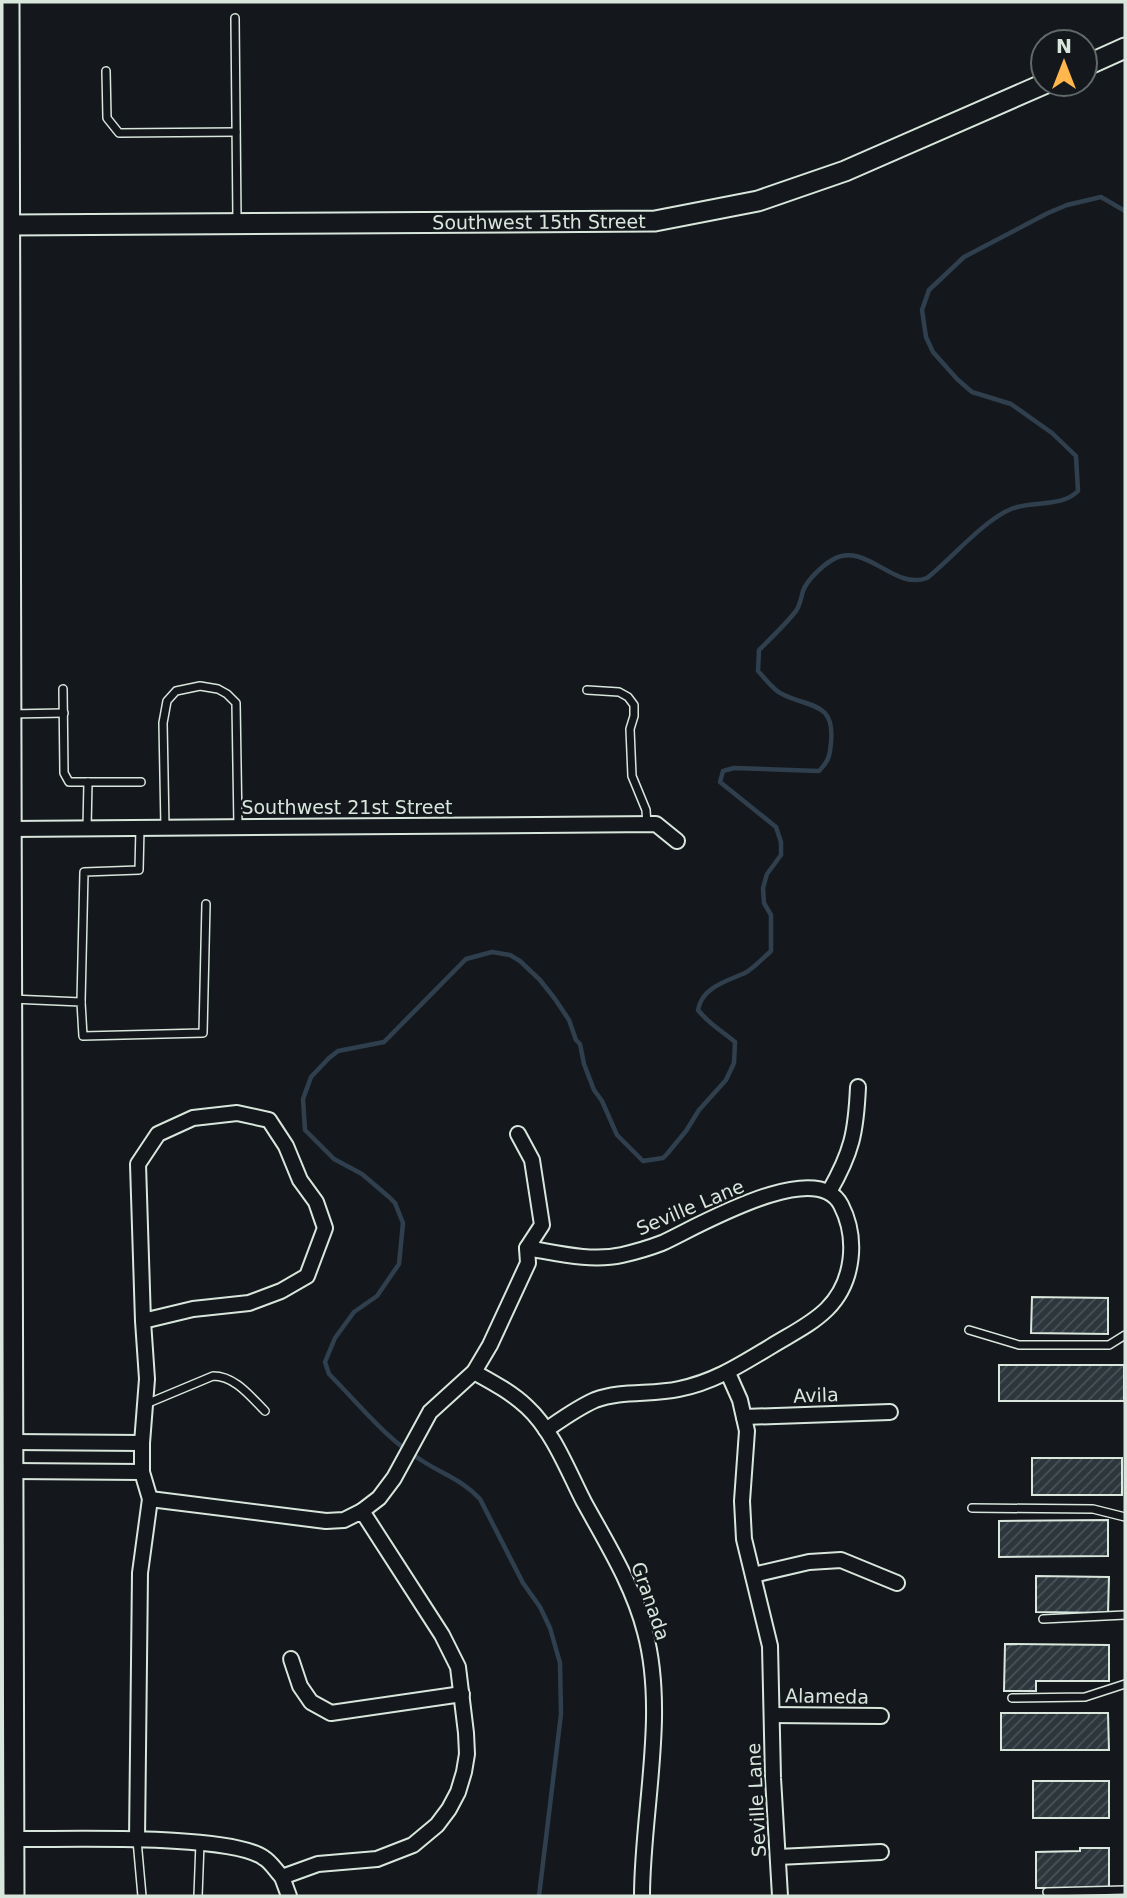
<svg xmlns="http://www.w3.org/2000/svg" width="1127" height="1898" viewBox="0 0 1127 1898" font-family="'DejaVu Sans',sans-serif">
<style>
.lines{fill:none;stroke-linecap:round;stroke-linejoin:round}
.stream{stroke:#2f3f4d;stroke-width:4.5}
.building{fill:url(#building-hatch);stroke:#d8e6dc;stroke-width:2}
.service-casing{stroke:#d8e6dc;stroke-width:10}
.minor-casing{stroke:#d8e6dc;stroke-width:18}
.secondary-casing{stroke:#d8e6dc;stroke-width:23}
.service{stroke:#14181c;stroke-width:7}
.minor{stroke:#14181c;stroke-width:14}
.secondary{stroke:#14181c;stroke-width:19}
.labels{text-anchor:middle;dominant-baseline:central;stroke-width:5;stroke-linejoin:round;paint-order:stroke}
.street-label{font-size:19px;fill:#d8e6dc;stroke:#14181c}
</style>
<defs>
<pattern id="building-hatch" width="6" height="6" patternUnits="userSpaceOnUse" patternTransform="scale(1.75)"><rect width="6" height="6" fill="#2c363c"/><path d="M-1 1l2-2M0 6l6-6M5 7l2-2" fill="none" stroke="#4a5358"/></pattern>
</defs>
<rect width="100%" height="100%" fill="#14181c"/>
<g class="lines">
<path class="stream" d="M 539,1896 L 561,1714 L 560,1663 L 550,1628 L 540,1607 L 523,1583 L 480,1499 C 463,1480 442,1474 421,1460 C 386,1439 358,1403 329,1374 L 325,1362 L 335,1338 L 354,1312 L 377,1296 L 399,1264 L 403,1223 L 395,1203 L 389,1197 L 362,1174 L 334,1159 L 305,1130 L 303,1099 L 311,1077 L 329,1058 L 338,1051 L 384,1042 L 466,959 L 492,952 L 510,955 L 520,961 L 540,980 L 555,999 L 569,1020 L 576,1040 L 580,1044 L 584,1064 L 594,1090 L 602,1101 L 617,1135 L 643,1161 L 663,1158 L 667,1154 L 686,1131 L 699,1110 L 726,1080 L 734,1063 L 735,1042 C 722,1031 709,1024 698,1010 C 702,987 727,981 745,973 C 754,968 763,958 771,951 L 771,915 L 764,903 L 763,888 L 767,874 L 781,855 L 781,842 L 776,827 L 720,782 L 723,771 L 734,768 L 819,771 C 829,761 830,755 831,742 C 835,701 809,708 782,694 C 773,690 765,678 758,671 L 759,650 C 771,638 785,625 796,611 C 800,605 801,598 803,591 C 807,580 822,566 832,560 C 866,540 893,591 927,578 C 952,558 983,521 1011,509 C 1033,500 1061,508 1078,491 L 1076,456 L 1052,433 L 1011,404 L 972,392 L 957,379 L 933,352 L 926,337 L 922,310 L 929,290 L 964,257 L 1048,213 L 1067,205 L 1101,197 L 1125,211"/>
</g>
<g class="building">
<polygon points="1032,1297 1108,1298 1108,1334 1031,1333"/>
<rect x="999" y="1365" width="125" height="36"/>
<rect x="1032" y="1458" width="90" height="37"/>
<polygon points="1108,1520 1108,1556 999,1557 999,1521"/>
<polygon points="1036,1576 1109,1577 1108,1613 1036,1612"/>
<polygon points="1005,1644 1109,1645 1109,1681 1036,1681 1036,1691 1004,1691"/>
<polygon points="1001,1713 1108,1713 1109,1750 1001,1750"/>
<rect x="1033" y="1781" width="76" height="37"/>
<polygon points="1080,1848 1109,1848 1109,1888 1036,1888 1036,1852 1080,1851"/>
</g>
<g class="lines">
<defs>
<g id="service">
<polyline points="235,18 237,220"/>
<polyline points="106,71 107,118 119,133 236,132"/>
<polyline points="63,689 64,773 69,782 141,782"/>
<polyline points="587,690 619,692 628,697 634,705 634,716 630,729 632,776 646,810 647,825"/>
<polyline points="11,714 64,713"/>
<polyline points="165,827 163,723 167,701 176,691 200,686 218,689 227,694 236,703 238,827"/>
<polyline points="87,828 88,782"/>
<polyline points="12,999 81,1002 83,1036 203,1033 206,904"/>
<polyline points="81,1002 84,872 139,870 140,828"/>
<polyline points="969,1330 1019,1345 1109,1345 1125,1335"/>
<path d="M 146,1404 L 213,1376 C 235,1376 250,1396 265,1411"/>
<polyline points="972,1508 1093,1509 1125,1517"/>
<polyline points="1043,1619 1125,1615"/>
<polyline points="1012,1698 1085,1697 1125,1684"/>
<polyline points="137,1840 142,1896"/>
<polyline points="1047,1892 1125,1890"/>
<polyline points="198,1896 200,1843"/>
</g>
<g id="minor">
<polyline points="11,829 656,824 677,841"/>
<path d="M 829,1192 C 852,1152 856,1132 858,1087"/>
<path d="M 527,1248 C 557,1253 591,1262 622,1255 C 635,1252 649,1248 662,1243 C 695,1228 816,1156 841,1205 C 858,1238 854,1282 827,1309 C 811,1325 789,1335 770,1347 C 740,1365 714,1382 679,1389 C 652,1395 621,1390 595,1400 C 577,1408 562,1419 546,1430"/>
<path d="M 474,1372 C 492,1382 511,1392 527,1407 C 553,1431 568,1471 584,1502 C 607,1544 633,1585 645,1632 C 667,1713 642,1813 642,1896"/>
<polyline points="728,1373 740,1400 747,1431 742,1501 744,1539 770,1646 773,1778 780,1896"/>
<polyline points="744,1417 890,1412"/>
<polyline points="13,1442 142,1443"/>
<polyline points="13,1471 142,1472"/>
<polyline points="150,1499 326,1521 344,1520 362,1511 442,1635 458,1667 466,1733 467,1754 464,1772 458,1792 449,1809 437,1825 413,1845 377,1859 318,1864 282,1877 289,1896"/>
<polyline points="362,1511 379,1498 394,1478 430,1412 474,1372 490,1345 528,1263 527,1248 542,1225 532,1160 518,1134"/>
<polyline points="753,1575 809,1562 841,1560 897,1583"/>
<polyline points="291,1659 300,1686 311,1702 331,1713 462,1694"/>
<polyline points="772,1715 881,1716"/>
<path d="M 14,1839 C 63,1840 230,1833 264,1858 C 271,1862 276,1871 282,1877"/>
<polyline points="137,1840 140,1573 150,1499 142,1472 142,1443 147,1379 143,1321 138,1164 158,1134 193,1118 237,1113 269,1120 286,1146 300,1180 316,1202 325,1228 307,1276 281,1291 249,1303 193,1309 143,1321"/>
<polyline points="778,1857 881,1852"/>
</g>
<g id="secondary">
<polyline points="9,2 14,1896"/>
<polyline points="1085,66 1125,48"/>
<path id="s1" d="M 9,225 L 655,221 L 758,201 L 845,171 L 1044,84"/>
</g>
</defs>
<use href="#service" class="service-casing"/>
<use href="#minor" class="minor-casing"/>
<use href="#secondary" class="secondary-casing"/>
<use href="#service" class="service"/>
<use href="#minor" class="minor"/>
<use href="#secondary" class="secondary"/>
</g>
<g class="labels">
<g class="street-label">
<text stroke="none"><textPath href="#s1" startOffset="530">Southwest 15th Street</textPath></text>
<text x="347" y="807">Southwest 21st Street</text>
<text transform="translate(690 1207) rotate(-23)">Seville Lane</text>
<text transform="translate(816 1395) rotate(-2)">Avila</text>
<text transform="translate(651 1601) rotate(71)">Granada</text>
<text transform="translate(827 1696) rotate(1)">Alameda</text>
<text transform="translate(756 1800) rotate(-93)">Seville Lane</text>
</g>
</g>
<rect width="1127" height="1898" fill="none" stroke="#d8e6dc" stroke-width="7"/>
<g transform="translate(1064 63)"><circle r="33" fill="#14181c" stroke="#626a69" stroke-width="2"/>
<path d="M0-5L12 26L0 18L-12 26Z" fill="#ffb74d"/>
<text y="-10" font-size="19" font-weight="bold" text-anchor="middle" fill="#d8e6dc">N</text>
</g>
</svg>
